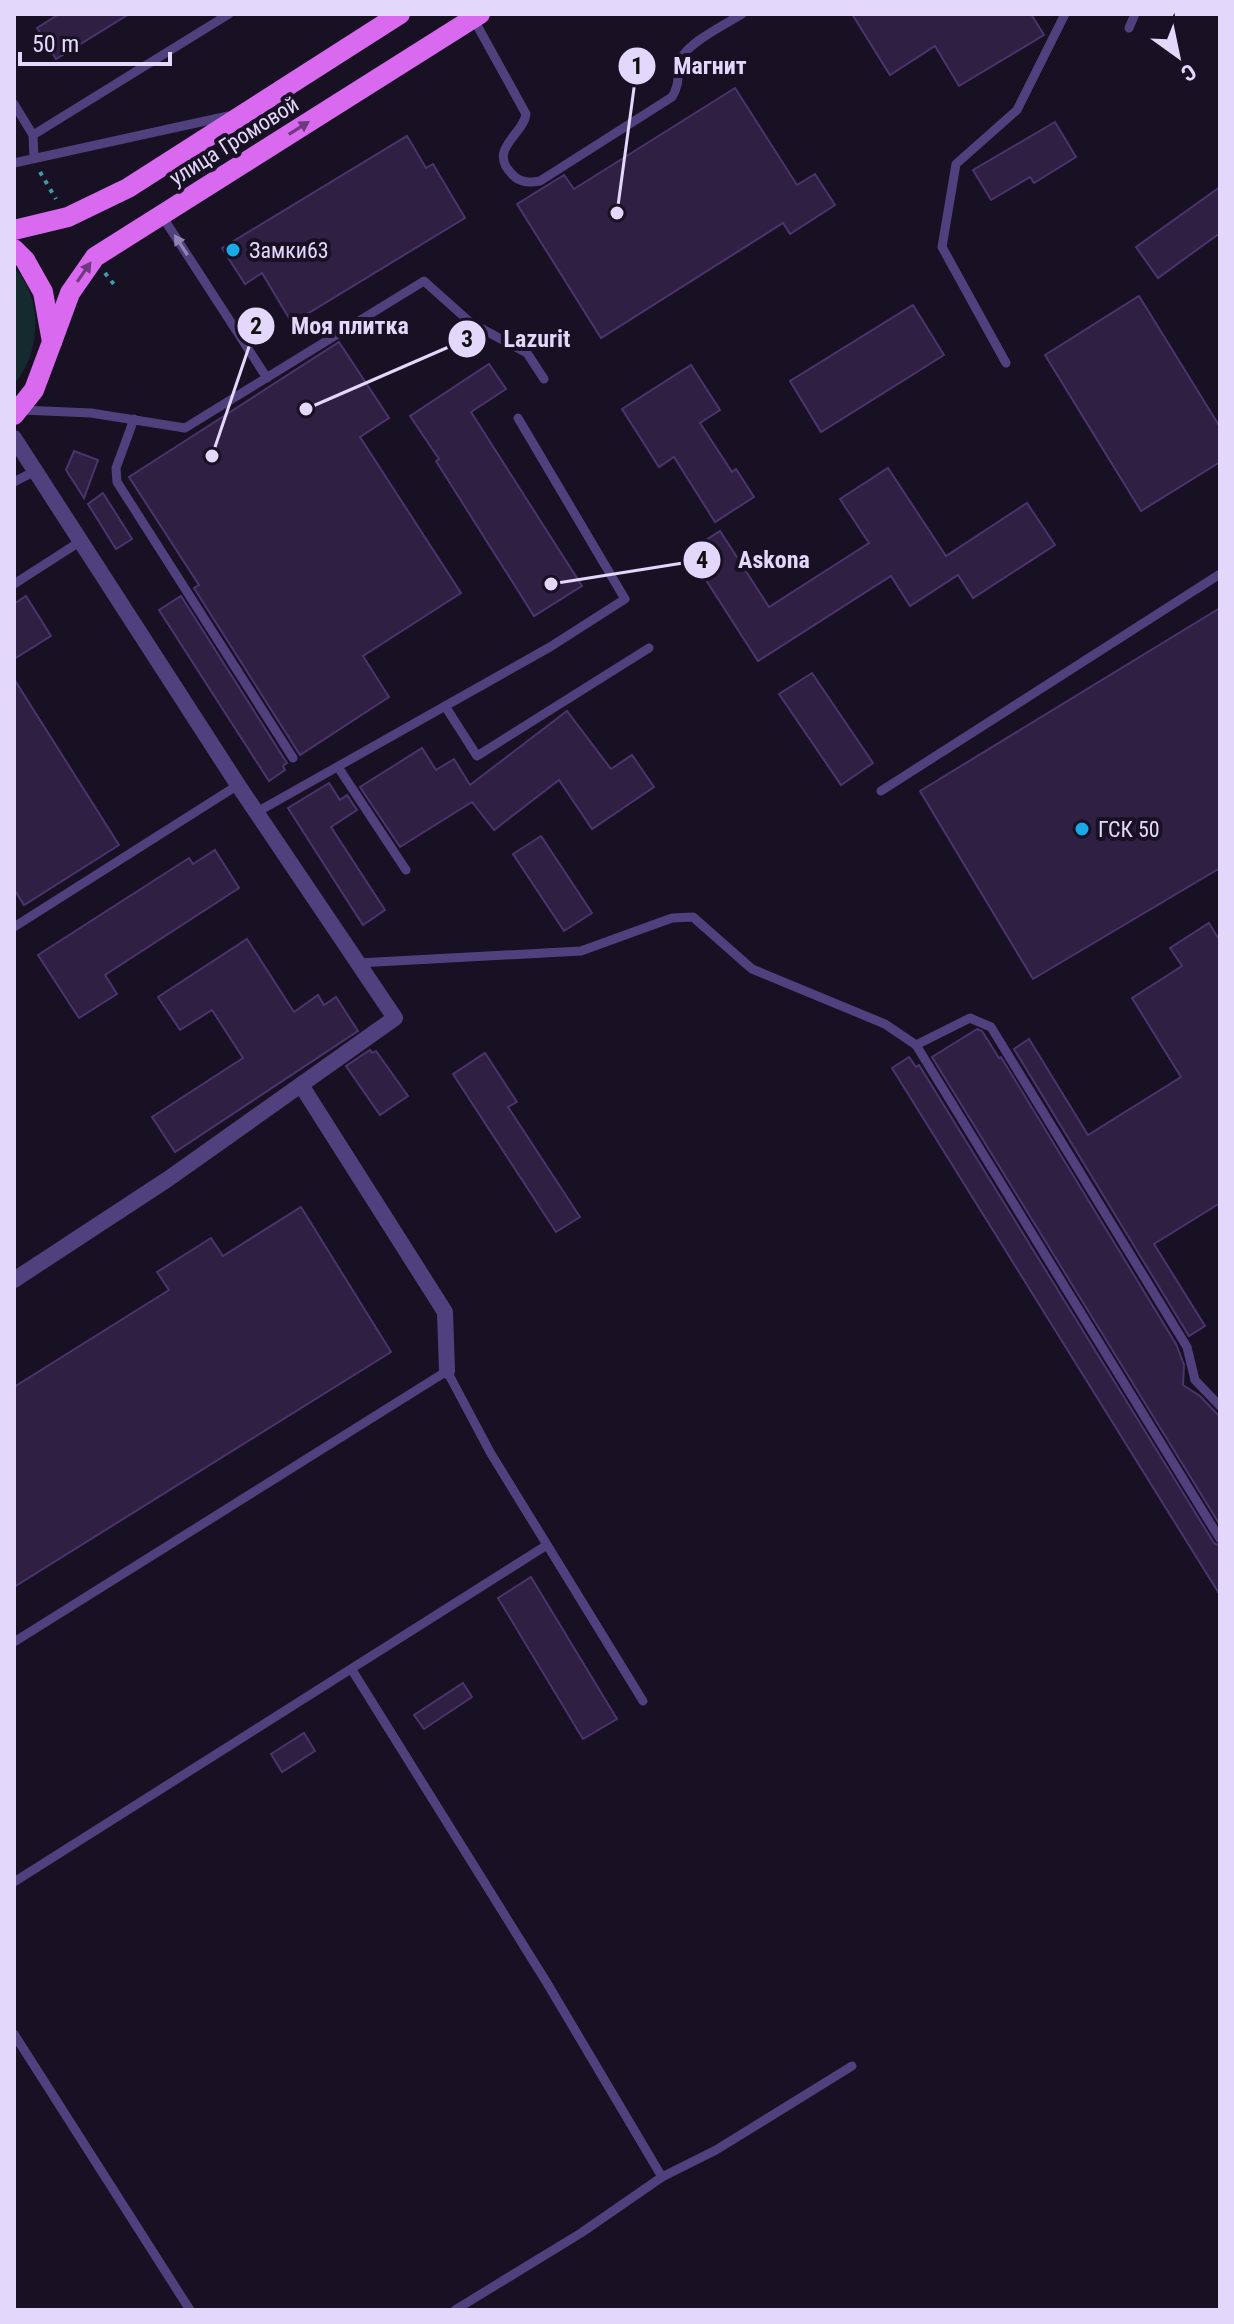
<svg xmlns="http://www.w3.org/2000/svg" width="1234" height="2324" viewBox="0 0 1234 2324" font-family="'Roboto Condensed',sans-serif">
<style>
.green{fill:#152a2e}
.building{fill:#2e1f43;stroke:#4a346d;stroke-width:2}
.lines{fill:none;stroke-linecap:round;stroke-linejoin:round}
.path{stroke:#3c9cac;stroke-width:4;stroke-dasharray:4 6;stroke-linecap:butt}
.service{stroke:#50417e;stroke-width:9}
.minor{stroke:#50417e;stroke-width:16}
.primary{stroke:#d96af0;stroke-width:20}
.oneway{fill:#6f3980}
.oneway2{fill:#9285b6}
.poi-dot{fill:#18a9e8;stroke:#181124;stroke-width:3}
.labels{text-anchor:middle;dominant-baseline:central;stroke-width:8;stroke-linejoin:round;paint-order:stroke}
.street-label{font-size:22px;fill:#e3d8fb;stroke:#181124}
.poi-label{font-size:22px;fill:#e3d8fb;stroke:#181124;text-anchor:start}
.leader{fill:none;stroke:#e3d8fb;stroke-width:3}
.callout-dot{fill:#e3d8fb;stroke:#181124;stroke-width:3}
.mark-label{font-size:24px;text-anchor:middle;font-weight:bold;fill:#111}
.callout-label{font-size:24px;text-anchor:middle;font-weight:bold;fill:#e3d8fb;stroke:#181124;stroke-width:8;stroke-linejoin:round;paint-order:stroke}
</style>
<rect width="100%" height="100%" fill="#181124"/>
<path class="green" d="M 14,268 C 44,297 41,354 14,384 Z"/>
<g class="building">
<polygon points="59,14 129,14 56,59 37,28"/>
<polygon points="852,14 1031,14 1044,35 959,86 935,46 890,75"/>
<polygon points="735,88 797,185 815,174 835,205 790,234 783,223 601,338 517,204 564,175 574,189"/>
<polygon points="1055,122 1076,157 1034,183 1030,177 991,200 973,170"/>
<polygon points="407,136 426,168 433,164 465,218 292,323 262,273 245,284 222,248"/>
<polygon points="1220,187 1220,233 1158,278 1136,247"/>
<polygon points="1139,296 1220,427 1220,462 1141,511 1045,355"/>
<polygon points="913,305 944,355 821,432 790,381"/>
<polygon points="339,342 389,418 360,437 461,593 363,656 389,697 300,755 194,588 199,585 129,477"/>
<polygon points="489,364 506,389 471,412 582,586 534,616 436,461 439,459 410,416"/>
<polygon points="691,365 720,410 700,423 732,472 736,469 754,497 715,522 674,457 659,467 622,409"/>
<polygon points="74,451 98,460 84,498 66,470"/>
<polygon points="888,468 946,556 1027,503 1055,545 973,598 958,575 910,606 891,576 758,661 688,552 720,531 769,607 869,543 840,499"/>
<polygon points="103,493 132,539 116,549 88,504"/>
<polygon points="26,596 51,636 14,659 14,604"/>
<polygon points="181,596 287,763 283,766 285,770 269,781 159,610"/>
<polygon points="1220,608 1220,868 1033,979 920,791"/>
<polygon points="812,673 873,763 841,785 779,694"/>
<polygon points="14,679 119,845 24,905 14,889"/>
<polygon points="567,711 611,769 632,755 654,787 592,829 559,780 494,830 472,802 400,847 360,787 422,748 436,770 454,759 470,785"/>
<polygon points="329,783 340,800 347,795 357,810 331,827 385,910 363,925 288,808"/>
<polygon points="541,836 592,913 564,931 513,854"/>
<polygon points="215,850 239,888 105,975 117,994 79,1018 38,955 189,858 193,864"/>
<polygon points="1209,923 1220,941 1220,1203 1154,1244 1205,1326 1189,1336 1014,1049 1029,1039 1088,1135 1181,1077 1132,998 1182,966 1170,948"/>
<polygon points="247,939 294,1012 318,995 324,1005 336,997 358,1031 175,1152 152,1117 243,1058 212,1010 180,1030 158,997"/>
<polygon points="977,1029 982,1031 999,1058 1001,1057 1176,1344 1184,1365 1183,1385 1200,1396 1220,1417 1220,1525 932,1057"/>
<polygon points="370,1050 372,1053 376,1051 408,1096 380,1115 346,1066"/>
<polygon points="485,1053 517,1102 508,1107 580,1217 556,1232 453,1074"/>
<polygon points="909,1057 916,1067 919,1065 1214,1543 1220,1546 1220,1595 892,1068"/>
<polygon points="301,1207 391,1352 14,1587 14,1387 169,1290 157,1272 211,1238 223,1256"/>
<polygon points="531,1577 617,1719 583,1739 498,1598"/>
<polygon points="463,1683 472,1697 424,1729 414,1715"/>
<polygon points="304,1733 315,1751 282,1772 271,1754"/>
</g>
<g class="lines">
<g class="path">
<polyline points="40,172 56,199"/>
<polyline points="105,273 116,287"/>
</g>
<g class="service">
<path d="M 473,18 L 526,114 C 524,135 484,150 515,177 C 522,183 530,183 540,181 L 672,97 C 681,82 676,75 681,60 C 685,44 728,23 742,14"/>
<polyline points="1129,28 1135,14"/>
<polyline points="14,104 33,135"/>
<polyline points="34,158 33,135 229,14"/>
<polyline points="14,163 228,116"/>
<polyline points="162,216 267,378"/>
<polyline points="1006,363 942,247 956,164 1017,110 1065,14"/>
<polyline points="22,410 91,413 185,428 424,281 471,323 527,353 544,379"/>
<polyline points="134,419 116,468 117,482 293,758"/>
<polyline points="14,482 35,471"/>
<polyline points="14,584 81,541"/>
<polyline points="445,706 477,756 649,648"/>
<polyline points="338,767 406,870"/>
<polyline points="881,791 1220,574"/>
<polyline points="257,812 550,647 625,599 518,418"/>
<polyline points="14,927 238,785"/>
<polyline points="358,963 581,951 672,918 693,917 752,969 885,1024 916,1045 1220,1539"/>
<polyline points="916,1045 970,1018 991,1027 1187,1347 1195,1380 1220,1406"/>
<polyline points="14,1642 447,1371 490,1452 643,1701"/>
<polyline points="352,1670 547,1983 662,2177"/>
<polyline points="14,1882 547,1545"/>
<polyline points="14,2034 190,2310"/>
<polyline points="455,2310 581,2233 662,2177 716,2150 852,2066"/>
</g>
<g class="minor">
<polyline points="14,438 238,785 395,1018 168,1179 14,1280"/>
<polyline points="301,1085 445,1312 447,1371"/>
</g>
<g class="primary">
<polyline points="14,230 68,217 128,188 400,14"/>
<polyline points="14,249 25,260 43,292 52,342 34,390 14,415"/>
<polyline points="52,342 70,293 95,257 480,14"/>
</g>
</g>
<defs><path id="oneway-solid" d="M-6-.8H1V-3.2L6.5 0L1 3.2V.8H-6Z" transform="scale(2)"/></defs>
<g class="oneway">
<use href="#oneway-solid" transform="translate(299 128) rotate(-32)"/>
<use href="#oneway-solid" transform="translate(84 272) rotate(-55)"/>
</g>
<use class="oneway2" href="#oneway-solid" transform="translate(181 245) rotate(-123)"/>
<g class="poi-dot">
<circle cx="233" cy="250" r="8"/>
<circle cx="1082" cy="829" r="8"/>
</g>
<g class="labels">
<g class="street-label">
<text transform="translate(234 141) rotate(-32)">улица Громовой</text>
</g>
<g class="poi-label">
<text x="249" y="250">Замки63</text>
<text x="1098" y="829">ГСК 50</text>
</g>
</g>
<path class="leader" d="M617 213L637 66M212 456L256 326M306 409L467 339M551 584L702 560"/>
<g class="callout-dot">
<circle cx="617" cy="213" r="8"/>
<circle cx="212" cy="456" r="8"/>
<circle cx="306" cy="409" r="8"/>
<circle cx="551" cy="584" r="8"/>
<circle cx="637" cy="66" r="20"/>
<circle cx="256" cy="326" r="20"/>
<circle cx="467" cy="339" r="20"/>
<circle cx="702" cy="560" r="20"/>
</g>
<g class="mark-label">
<text x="637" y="74">1</text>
<text x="256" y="334">2</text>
<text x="467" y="347">3</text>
<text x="702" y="568">4</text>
</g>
<g class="callout-label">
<text x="710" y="74">Магнит</text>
<text x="350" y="334">Моя плитка</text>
<text x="537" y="347">Lazurit</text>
<text x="774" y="568">Askona</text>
</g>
<rect width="1234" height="2324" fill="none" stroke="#e3d8fb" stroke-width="32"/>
<g transform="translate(1178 56) rotate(147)" stroke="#181124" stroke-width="6" paint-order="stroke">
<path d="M0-6L14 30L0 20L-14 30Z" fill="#e3d8fb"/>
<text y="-12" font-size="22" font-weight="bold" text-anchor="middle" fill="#e3d8fb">С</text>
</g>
<path d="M20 52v12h150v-12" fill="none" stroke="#e3d8fb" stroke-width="4"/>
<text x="32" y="52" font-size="24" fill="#e3d8fb" stroke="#181124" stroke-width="6" paint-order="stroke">50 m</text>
</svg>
